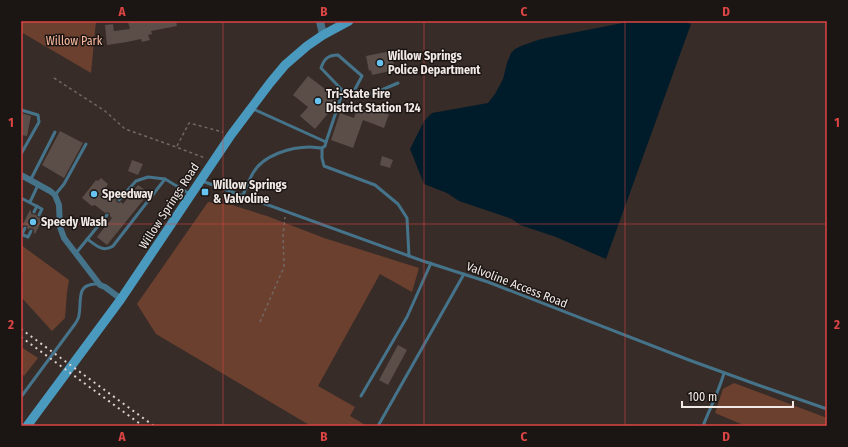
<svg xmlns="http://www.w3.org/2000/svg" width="848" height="447" viewBox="0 0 848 447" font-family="'Fira Sans Condensed',sans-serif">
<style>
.green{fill:#6c402f}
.water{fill:#001c2a}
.building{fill:#5b4e49}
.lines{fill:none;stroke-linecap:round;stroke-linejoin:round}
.path{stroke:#726764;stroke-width:1.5;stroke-dasharray:3 3;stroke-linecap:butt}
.service{stroke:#45738a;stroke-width:3}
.minor{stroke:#45738a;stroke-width:6}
.tertiary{stroke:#45738a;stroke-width:8}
.secondary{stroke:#4a99be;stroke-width:9}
.rail{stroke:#dbd3d0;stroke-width:2;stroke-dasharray:2 4;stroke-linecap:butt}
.grid{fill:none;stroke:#da4544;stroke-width:1;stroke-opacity:0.55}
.poi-dot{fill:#67c4f0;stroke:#1b1614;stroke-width:1.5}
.labels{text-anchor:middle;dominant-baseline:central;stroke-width:3;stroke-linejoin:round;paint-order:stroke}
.park-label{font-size:12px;fill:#fcb99e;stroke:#1b1614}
.poi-label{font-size:12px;font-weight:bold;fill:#f1e9e6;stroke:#1b1614;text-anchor:start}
.street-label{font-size:12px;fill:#f1e9e6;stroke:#1b1614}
.neatline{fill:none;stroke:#da4544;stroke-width:1.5}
.grid-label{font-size:13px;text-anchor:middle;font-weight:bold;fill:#da4544}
</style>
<rect width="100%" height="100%" fill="#382c28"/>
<g class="green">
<polygon points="21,21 96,21 91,73 21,32"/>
<polygon points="208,202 232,205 267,216 324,238 419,268 412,292 380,274 318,386 355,407 350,416 367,426 311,426 156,334 137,304"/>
<polygon points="21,245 69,280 67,292 65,318 52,331 22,298 23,273 21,272"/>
<polygon points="21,347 38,358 24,376 21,373"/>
<polygon points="734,383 827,418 827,426 746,426 715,413 723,389"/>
</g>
<polygon class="water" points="633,21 683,21 691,24 606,259 556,237 520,225 512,219 459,201 447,193 424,184 410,149 424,121 432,113 488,103 495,94 503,79 507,63 511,53 515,49 521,46 538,40 546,38"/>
<g class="building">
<polygon points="134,21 176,21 177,26 151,31 152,34 148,35 150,40 142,42 141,39 127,42 107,45 105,25 113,24 114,31 130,29 128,22"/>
<polygon points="391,51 395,70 372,75 371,70 369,71 366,56"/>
<polygon points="308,76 337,98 333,103 335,105 315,129 300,116 308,107 293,95"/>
<polygon points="359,103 389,114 384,128 363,120 353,148 331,140 340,113 354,118"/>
<polygon points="21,113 31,116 27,136 21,135"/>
<polygon points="60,131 83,143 64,178 42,165"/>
<polygon points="382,156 393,160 390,168 380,165"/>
<polygon points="132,160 143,164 138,175 128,171"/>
<polygon points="101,178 108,184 105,189 117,198 116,201 118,203 121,202 123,204 138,185 149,193 107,245 97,237 112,218 110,216 110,214 108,212 105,213 95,205 92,206 82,198 96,180 98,181"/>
<polygon points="30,210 31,211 31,213 32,214 35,215 36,214 37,217 40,218 42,216 44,217 35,234 34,233 34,230 33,229 30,228 28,230 27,226 24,225 22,226"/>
<polygon points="398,345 407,350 388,385 379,380"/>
</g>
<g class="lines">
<g class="path">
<polyline points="54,78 105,111 125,129 176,147 205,158"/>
<polyline points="177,146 189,123 223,132"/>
<polyline points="260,322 284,267 283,235 285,217"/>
</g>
<g class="service">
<path d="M 343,91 L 321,68 C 324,59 328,55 338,55 L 362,76 L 354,91"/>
<polyline points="253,109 326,142 343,91 360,91 372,94 398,83"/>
<polyline points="21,110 38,115 39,122 21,154"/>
<polyline points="322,148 322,158 324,166 375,185 398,204 407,218 409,256"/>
<polyline points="30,181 55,132"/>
<polyline points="202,181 423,261 488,282 689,360 758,385 827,409"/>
<polyline points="55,195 64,184 86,144"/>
<path d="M 243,195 C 246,188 249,180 253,173 C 263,155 291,147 310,147 C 314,147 318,148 322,148 L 325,146 L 326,142"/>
<polyline points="21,198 42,209 39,215"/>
<polyline points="119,200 136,181 148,177 165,179 190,194"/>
<polyline points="30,202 38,185"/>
<polyline points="34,212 37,206"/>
<polyline points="21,234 28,237 31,231"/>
<polyline points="22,234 25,228"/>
<path d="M 87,239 C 96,245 103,253 113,246 L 165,179"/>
<polyline points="76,253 107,215"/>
<polyline points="361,396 407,317 431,263"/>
<path d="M 21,397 L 75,324 C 77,321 79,318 79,315 C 82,299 75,283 99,284"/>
<polyline points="378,426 464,274"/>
<path d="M 703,426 C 710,408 719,391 724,373"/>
</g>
<polyline class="minor" points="21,175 50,191 55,195 59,205 60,227 64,238 100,285 105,287 121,299"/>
<polyline class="tertiary" points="320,21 323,35"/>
<polyline class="secondary" points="27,426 121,299 231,135 270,83 285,65 307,46 323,35 349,21"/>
<g class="rail">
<polyline points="21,329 154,426"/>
<polyline points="21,337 143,426"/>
</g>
</g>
<path class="grid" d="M 223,21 L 223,426M 424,21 L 424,426M 625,21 L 625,426M 21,224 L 827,224"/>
<g class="poi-dot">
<circle cx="380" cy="63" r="4"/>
<circle cx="318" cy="101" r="4"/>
<rect x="201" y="188" width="8" height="8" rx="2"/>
<circle cx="94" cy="194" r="4"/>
<circle cx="33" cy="222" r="4"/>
</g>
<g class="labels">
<g class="park-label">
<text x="74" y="41">Willow Park</text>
</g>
<g class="poi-label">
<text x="388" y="56">Willow Springs<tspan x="388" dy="14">Police Department</tspan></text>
<text x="326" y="94">Tri-State Fire<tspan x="326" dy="14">District Station 124</tspan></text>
<text x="213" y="185">Willow Springs<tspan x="213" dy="14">&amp; Valvoline</tspan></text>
<text x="102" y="194">Speedway</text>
<text x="41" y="222">Speedy Wash</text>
</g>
<g class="street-label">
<text transform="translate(169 206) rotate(-57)">Willow Springs Road</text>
<text transform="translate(517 285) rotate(21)">Valvoline Access Road</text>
</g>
</g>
<rect width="848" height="447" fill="none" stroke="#1b1614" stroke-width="44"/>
<path d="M682 401v6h111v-6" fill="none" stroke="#f1e9e6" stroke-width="2"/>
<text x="688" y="401" font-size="12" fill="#f1e9e6" stroke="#1b1614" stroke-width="3" paint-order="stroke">100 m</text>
<rect x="22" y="22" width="804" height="403" class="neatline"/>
<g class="grid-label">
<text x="122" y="16">A</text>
<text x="324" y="16">B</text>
<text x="524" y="16">C</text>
<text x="726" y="16">D</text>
<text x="11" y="127">1</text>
<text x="837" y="127">1</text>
<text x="11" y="329">2</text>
<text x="837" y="329">2</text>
<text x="122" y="441">A</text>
<text x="324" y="441">B</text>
<text x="524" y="441">C</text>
<text x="726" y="441">D</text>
</g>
</svg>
